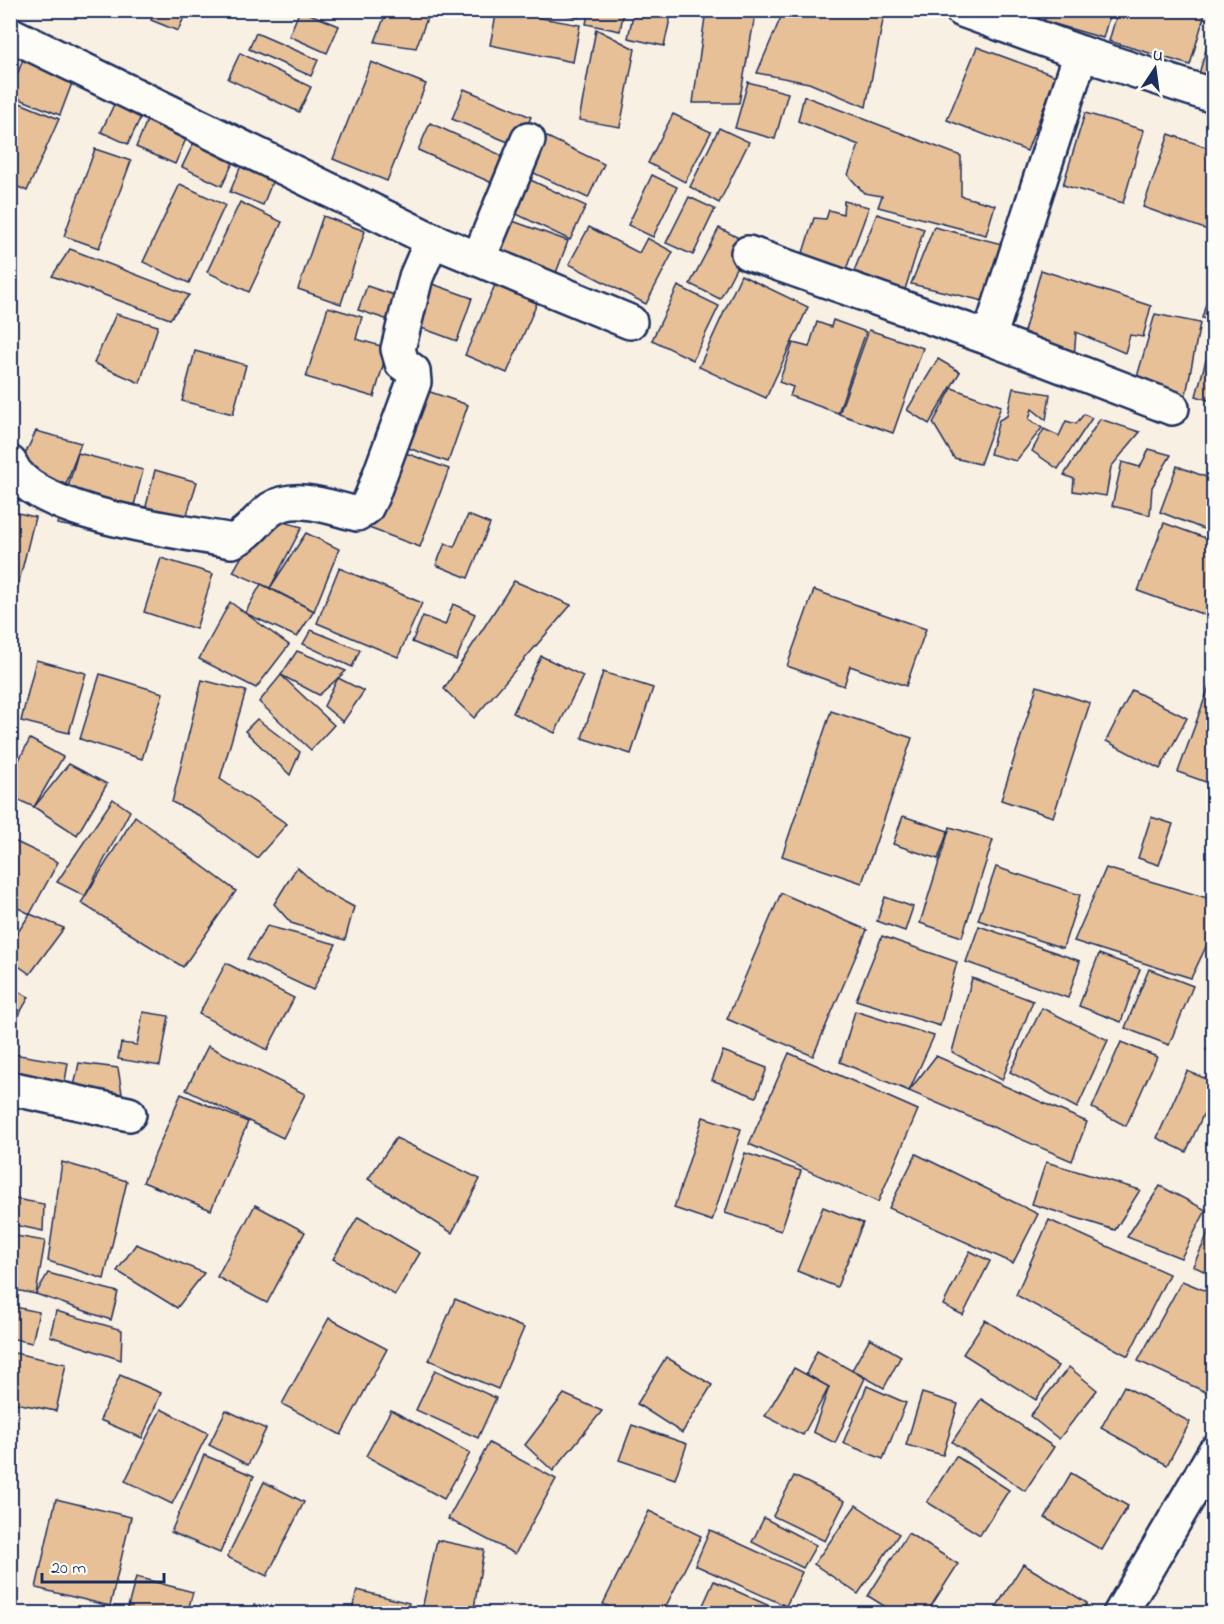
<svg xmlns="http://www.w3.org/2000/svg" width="1224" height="1624" viewBox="0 0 1224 1624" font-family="'Indie Flower',sans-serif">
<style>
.building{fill:#e7c097;stroke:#1b2f5e;stroke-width:1.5}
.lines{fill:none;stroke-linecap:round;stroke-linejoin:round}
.minor-casing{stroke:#1b2f5e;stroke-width:38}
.minor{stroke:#fdfcf7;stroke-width:33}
</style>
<rect width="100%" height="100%" fill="#f9f0e4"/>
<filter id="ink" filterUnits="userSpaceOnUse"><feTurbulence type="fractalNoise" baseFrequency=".0167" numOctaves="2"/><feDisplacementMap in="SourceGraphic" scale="12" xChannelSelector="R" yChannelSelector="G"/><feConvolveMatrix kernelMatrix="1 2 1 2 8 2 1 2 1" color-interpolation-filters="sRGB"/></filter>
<g filter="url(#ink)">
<g class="building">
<polygon points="155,10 187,10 178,31 151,20"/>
<polygon points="300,10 339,26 327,53 289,36"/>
<polygon points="387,10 430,10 416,48 375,42"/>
<polygon points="497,10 580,25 573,62 490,45"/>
<polygon points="542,10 580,10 579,17"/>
<polygon points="589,10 624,10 620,31 586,24"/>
<polygon points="634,10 672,10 664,46 628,38"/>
<polygon points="706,10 756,10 739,103 693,103"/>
<polygon points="784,10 872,10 884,15 866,107 809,83 757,73"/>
<polygon points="1047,10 1111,10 1103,38 1044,21"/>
<polygon points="1118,10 1206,10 1190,65 1109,41"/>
<polygon points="1214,22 1214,79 1199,74"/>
<polygon points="596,29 635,49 620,127 579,120"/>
<polygon points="256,33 318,60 311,76 249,49"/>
<polygon points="32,34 83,54 60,115 10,95"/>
<polygon points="977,47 1056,76 1027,151 947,120"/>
<polygon points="240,53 311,87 299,112 228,79"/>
<polygon points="371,62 426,84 387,181 333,159"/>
<polygon points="127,77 154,89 128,144 101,132"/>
<polygon points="748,82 788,93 775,139 735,128"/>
<polygon points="464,89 531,117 518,146 452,119"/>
<polygon points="157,96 197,114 175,164 136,147"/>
<polygon points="804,96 961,156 961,196 995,205 986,235 878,207 882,196 864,193 848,175 859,145 798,121"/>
<polygon points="10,99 59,119 27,191 10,183"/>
<polygon points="1085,113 1144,130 1123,203 1063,185"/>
<polygon points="673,114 711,132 685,182 648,163"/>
<polygon points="207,115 247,133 222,186 182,167"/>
<polygon points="430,123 512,160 499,186 418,150"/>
<polygon points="719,128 749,142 719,203 690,187"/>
<polygon points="541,134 604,164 588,198 525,169"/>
<polygon points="1169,134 1214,150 1213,232 1143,207"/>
<polygon points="252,139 284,152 263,205 230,192"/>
<polygon points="95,149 131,161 99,248 64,236"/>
<polygon points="520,175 586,206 570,240 504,208"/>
<polygon points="652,175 677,187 653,237 628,225"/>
<polygon points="180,184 225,205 189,283 143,262"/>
<polygon points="689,197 715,209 693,255 666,243"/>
<polygon points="844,201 869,207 845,272 801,259 814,218 826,219 829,210 843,214"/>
<polygon points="240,202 282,222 249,292 207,272"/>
<polygon points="877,214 924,229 902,299 850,281"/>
<polygon points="323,216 365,231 341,304 298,289"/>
<polygon points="507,219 568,241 556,273 496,251"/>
<polygon points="589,227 639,253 647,238 673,252 646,304 569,264"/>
<polygon points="934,227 1002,244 988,302 911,284"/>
<polygon points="719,228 749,243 720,299 690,284"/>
<polygon points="70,249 189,295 170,319 52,276"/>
<polygon points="1041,270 1151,306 1143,337 1130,335 1125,353 1076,332 1074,359 1022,339"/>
<polygon points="741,275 808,307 766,398 699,367"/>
<polygon points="1214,275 1214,321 1202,318"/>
<polygon points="424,281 472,298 457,341 408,323"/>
<polygon points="495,285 537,303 507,373 465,355"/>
<polygon points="367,286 409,300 401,324 358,310"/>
<polygon points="678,286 719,306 693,360 652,340"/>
<polygon points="328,307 362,317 356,339 388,348 374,397 306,377"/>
<polygon points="116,314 158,326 140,383 94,363"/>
<polygon points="1155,314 1200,323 1184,405 1133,391"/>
<polygon points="833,320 866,332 838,413 790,396 793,387 779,382 793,343 809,347 817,322 831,327"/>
<polygon points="869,330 923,348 893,433 839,414"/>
<polygon points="1214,331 1214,402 1196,396"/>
<polygon points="195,351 246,365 233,414 182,401"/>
<polygon points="938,359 960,372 929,424 907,410"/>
<polygon points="416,387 468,405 448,462 397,444"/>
<polygon points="952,388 1001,406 980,464 954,458 933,423"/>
<polygon points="1013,388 1050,394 1046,420 1032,409 1029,419 1042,428 1016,461 990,454 999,420 1007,416"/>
<polygon points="1084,414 1092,418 1058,469 1032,451 1044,429 1059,436 1066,421 1076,424"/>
<polygon points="1100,419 1140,432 1111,467 1106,496 1073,491 1074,479 1064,475"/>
<polygon points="36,431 81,443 56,512 10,498 10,486"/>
<polygon points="395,449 449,469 420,547 366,527"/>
<polygon points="1149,449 1171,455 1152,487 1150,515 1112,506 1122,462 1140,467"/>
<polygon points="78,453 143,470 126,537 57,524"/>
<polygon points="1177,466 1214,480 1214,526 1211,532 1160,512"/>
<polygon points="155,470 197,482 178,544 139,535"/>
<polygon points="10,511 35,517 18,586 10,583"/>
<polygon points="468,515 490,524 468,578 436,565 445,543 454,547"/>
<polygon points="264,517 302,527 270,588 233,572"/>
<polygon points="1164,523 1214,541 1214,591 1205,615 1138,591"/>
<polygon points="306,533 339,549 314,611 270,588"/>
<polygon points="161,558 213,574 196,629 144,612"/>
<polygon points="339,568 422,603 398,657 317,623"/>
<polygon points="514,581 571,605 474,718 444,689"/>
<polygon points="261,584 314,611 297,637 245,613"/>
<polygon points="814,590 926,629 906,686 850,666 844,686 787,666"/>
<polygon points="230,602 289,645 256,688 199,659"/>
<polygon points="453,604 475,614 456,660 412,642 423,616 445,625"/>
<polygon points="311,630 360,650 352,667 303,644"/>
<polygon points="297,651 346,671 319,695 281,675"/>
<polygon points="541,656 583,676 555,733 513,713"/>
<polygon points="36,660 86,673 69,733 21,721"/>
<polygon points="603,672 653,688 631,754 582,738"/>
<polygon points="1214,673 1214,785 1178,772"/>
<polygon points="100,674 163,693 142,759 80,739"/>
<polygon points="281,675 334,725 311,750 259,702"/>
<polygon points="338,678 364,691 343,722 324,706"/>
<polygon points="202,680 246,691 220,779 287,824 257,858 196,814 172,802"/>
<polygon points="1037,686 1090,703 1053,817 1001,800"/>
<polygon points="1132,690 1187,718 1160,769 1106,741"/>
<polygon points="831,711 912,738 862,883 782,856"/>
<polygon points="257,719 300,752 290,775 245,731"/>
<polygon points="30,739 63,757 34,807 10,796 10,777"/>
<polygon points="69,764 107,784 77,835 34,807"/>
<polygon points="113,799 130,811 85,896 57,882"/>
<polygon points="135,816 236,891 183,967 81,903"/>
<polygon points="903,816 948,831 938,859 893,844"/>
<polygon points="1151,817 1173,824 1159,865 1138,858"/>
<polygon points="950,827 993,840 962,937 920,923"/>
<polygon points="10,839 58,862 30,914 10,904"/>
<polygon points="297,867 322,890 354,907 345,940 291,923 274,904"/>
<polygon points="996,867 1080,895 1063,948 978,920"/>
<polygon points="1106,868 1214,900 1214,930 1191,978 1074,941"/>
<polygon points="781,893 867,930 813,1056 727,1019"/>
<polygon points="885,897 913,907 905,931 877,921"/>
<polygon points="30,914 64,928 30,974 10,960 10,944"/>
<polygon points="267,926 336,944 313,990 247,959"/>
<polygon points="979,926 1080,961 1068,998 966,962"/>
<polygon points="882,936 957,962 940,1026 856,1000"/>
<polygon points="1099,954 1140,969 1121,1022 1079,1006"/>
<polygon points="226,963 294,998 267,1050 199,1014"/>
<polygon points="1149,969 1193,986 1169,1045 1125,1028"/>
<polygon points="972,978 1033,1001 1002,1080 952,1052"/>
<polygon points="10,987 29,997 10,1030"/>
<polygon points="1042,1008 1108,1040 1077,1108 1010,1072"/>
<polygon points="855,1011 934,1036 909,1091 840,1062"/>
<polygon points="143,1012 169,1016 160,1066 118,1059 121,1043 137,1045"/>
<polygon points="1214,1031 1214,1053 1206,1050"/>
<polygon points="1121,1042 1157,1057 1126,1126 1092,1108"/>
<polygon points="208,1046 305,1094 283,1138 186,1090"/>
<polygon points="723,1051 767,1068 756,1097 712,1080"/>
<polygon points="789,1053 918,1110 878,1202 749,1144"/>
<polygon points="13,1054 68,1063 63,1093 10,1079"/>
<polygon points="936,1056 1087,1122 1072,1161 909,1091"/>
<polygon points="79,1063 118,1068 124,1106 72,1096"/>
<polygon points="1187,1071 1214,1082 1214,1091 1186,1152 1157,1138"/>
<polygon points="181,1094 248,1122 211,1210 143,1182"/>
<polygon points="703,1117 741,1129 712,1221 674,1208"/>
<polygon points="396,1138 480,1179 452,1233 368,1179"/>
<polygon points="745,1153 801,1171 781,1231 725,1213"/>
<polygon points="916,1154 1038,1214 1013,1263 889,1208"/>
<polygon points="62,1162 127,1181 104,1279 48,1261"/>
<polygon points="1046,1162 1140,1190 1115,1230 1032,1204"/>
<polygon points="1160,1186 1206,1210 1181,1258 1127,1237"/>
<polygon points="10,1198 44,1204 43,1231 10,1224"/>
<polygon points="255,1205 305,1232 267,1303 217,1277"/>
<polygon points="823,1207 863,1223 837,1287 797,1271"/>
<polygon points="358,1217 420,1253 395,1295 333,1259"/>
<polygon points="1049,1220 1169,1274 1128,1356 1016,1295"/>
<polygon points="1214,1221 1214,1276 1193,1266"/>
<polygon points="10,1235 45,1241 36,1294 10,1289"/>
<polygon points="136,1244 204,1273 177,1308 117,1271"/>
<polygon points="970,1251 990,1261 963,1315 943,1305"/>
<polygon points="48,1273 118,1292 111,1320 36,1294"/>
<polygon points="1182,1281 1214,1294 1214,1388 1210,1394 1138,1361"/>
<polygon points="455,1299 524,1328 498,1389 429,1360"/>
<polygon points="10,1306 39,1312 32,1343 10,1338"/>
<polygon points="56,1311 122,1330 121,1360 50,1336"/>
<polygon points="329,1318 387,1349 341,1435 282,1404"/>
<polygon points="985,1320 1058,1366 1036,1400 963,1354"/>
<polygon points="870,1338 901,1356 884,1388 852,1370"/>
<polygon points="817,1351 865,1378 835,1443 813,1432 829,1387 806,1374"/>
<polygon points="10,1352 66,1364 56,1411 10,1402"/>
<polygon points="666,1357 712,1385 682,1433 637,1404"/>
<polygon points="1069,1367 1097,1390 1059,1439 1030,1416"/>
<polygon points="794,1368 829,1387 803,1435 765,1416"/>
<polygon points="435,1370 496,1398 478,1438 416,1410"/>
<polygon points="120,1375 161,1393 142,1438 100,1420"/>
<polygon points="867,1386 906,1403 883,1459 843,1443"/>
<polygon points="1124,1386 1190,1422 1167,1465 1101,1428"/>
<polygon points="922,1393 958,1404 943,1455 906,1445"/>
<polygon points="564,1394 602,1411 553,1471 525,1445"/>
<polygon points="981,1399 1054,1447 1025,1491 952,1442"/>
<polygon points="161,1409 208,1433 172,1504 125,1481"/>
<polygon points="226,1410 266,1429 248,1465 209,1445"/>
<polygon points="391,1410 470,1453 444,1499 366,1456"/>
<polygon points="632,1425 687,1444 675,1479 619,1460"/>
<polygon points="489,1443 556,1479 515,1554 448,1519"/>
<polygon points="204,1455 254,1476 220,1553 171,1532"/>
<polygon points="956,1456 1009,1490 980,1535 927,1502"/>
<polygon points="1071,1473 1128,1506 1102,1550 1045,1518"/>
<polygon points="794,1476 845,1501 825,1541 773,1516"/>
<polygon points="264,1482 304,1502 267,1576 227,1557"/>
<polygon points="56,1499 131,1517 110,1606 36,1588"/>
<polygon points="856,1505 899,1534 858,1594 814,1564"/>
<polygon points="649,1511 701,1536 662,1614 624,1614 603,1604"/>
<polygon points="764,1518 816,1545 803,1568 752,1542"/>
<polygon points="710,1530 802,1572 786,1606 695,1565"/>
<polygon points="908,1533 958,1564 926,1614 897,1614 868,1596"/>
<polygon points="437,1540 484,1550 473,1614 443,1614 422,1609"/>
<polygon points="1023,1564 1087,1603 1081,1614 992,1614"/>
<polygon points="136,1577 193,1592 187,1614 126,1614"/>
<polygon points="714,1581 774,1608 772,1614 699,1614"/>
<polygon points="357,1590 409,1603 406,1614 351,1614"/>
<polygon points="254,1605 292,1614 252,1614"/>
<polygon points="782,1605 798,1614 778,1614"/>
</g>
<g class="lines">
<defs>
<g id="minor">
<polyline points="962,10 1081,53 1214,96"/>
<polyline points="10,34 432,240 630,322"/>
<polyline points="748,253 989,338 1172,408"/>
<polyline points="479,258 528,140"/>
<polyline points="989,338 1081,53"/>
<path d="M 10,463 C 31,515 181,531 232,541 C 250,534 256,520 271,509 C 296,493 331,508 357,514 L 366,508 L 372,496 L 414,382 L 413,371 L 402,363 L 398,349 L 416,277 L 432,240"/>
<polyline points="10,1088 129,1114"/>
<polyline points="1120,1614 1214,1453"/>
</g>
</defs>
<use href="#minor" class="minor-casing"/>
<use href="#minor" class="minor"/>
</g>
</g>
<rect width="1224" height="1624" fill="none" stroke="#fdfcf7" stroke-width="36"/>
<rect x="18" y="18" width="1188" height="1588" fill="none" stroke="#1b2f5e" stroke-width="2" filter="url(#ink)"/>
<g transform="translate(1155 69) rotate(13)" stroke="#fdfcf7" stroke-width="4.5" paint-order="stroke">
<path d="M0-4.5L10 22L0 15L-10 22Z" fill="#1b2f5e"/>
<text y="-9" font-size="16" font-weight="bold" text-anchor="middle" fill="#1b2f5e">U</text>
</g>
<path d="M42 1573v9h122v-9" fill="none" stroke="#1b2f5e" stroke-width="3"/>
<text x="51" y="1573" font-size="18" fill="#1b2f5e" stroke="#fdfcf7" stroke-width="4.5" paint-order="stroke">20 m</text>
</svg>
